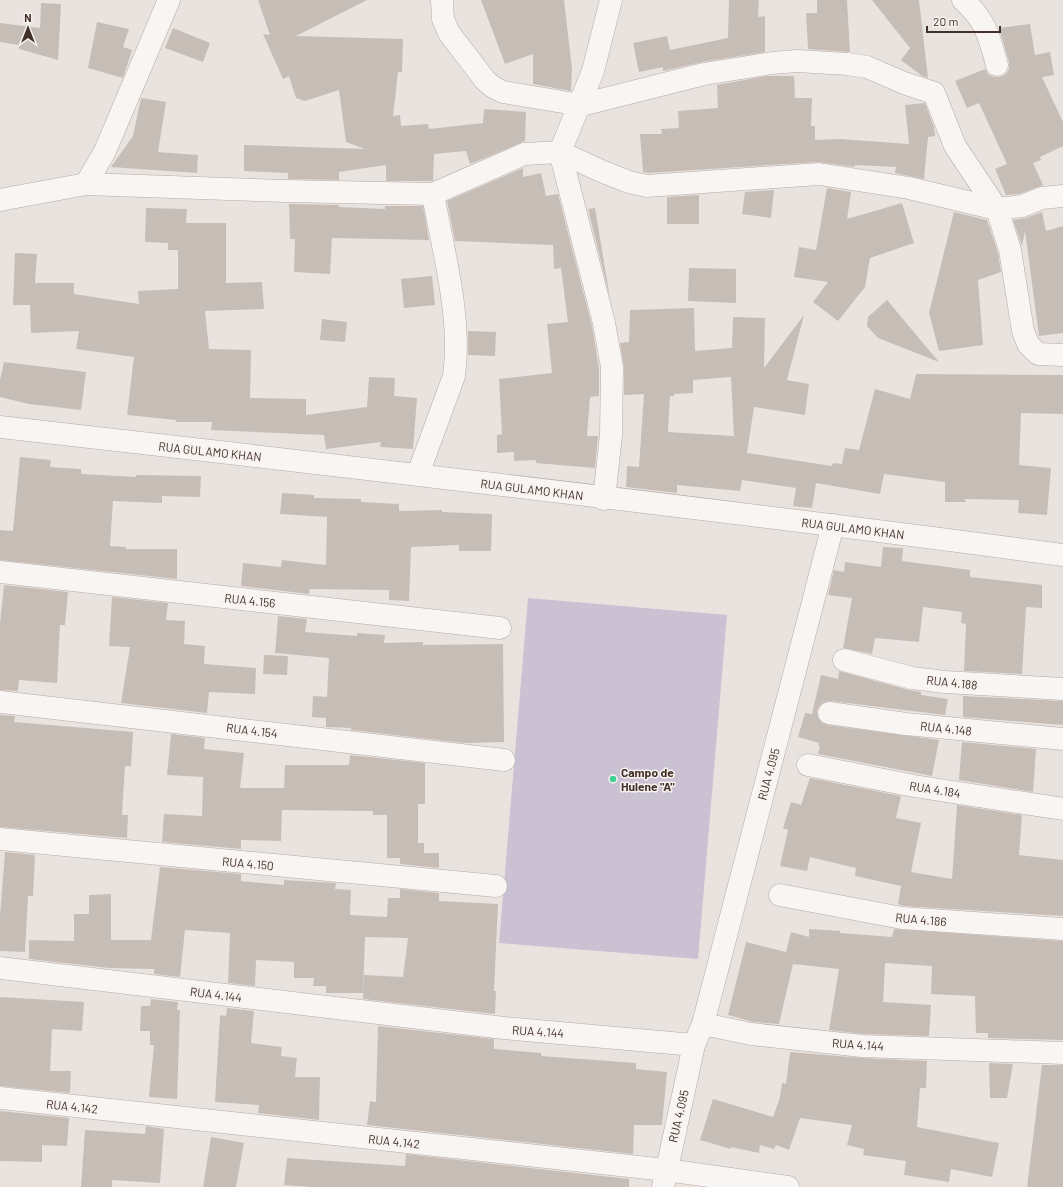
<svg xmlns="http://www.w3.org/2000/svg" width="1063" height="1187" viewBox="0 0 1063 1187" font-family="Barlow,sans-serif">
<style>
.green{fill:#cac1d3}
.building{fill:#c6bdb7;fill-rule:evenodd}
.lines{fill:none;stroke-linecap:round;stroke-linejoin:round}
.minor-casing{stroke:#b3aaa5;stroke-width:23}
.minor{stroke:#f8f5f3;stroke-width:22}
.poi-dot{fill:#42d195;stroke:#f7f2f0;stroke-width:1.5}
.labels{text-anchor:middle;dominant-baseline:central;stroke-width:3;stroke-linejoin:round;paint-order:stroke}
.street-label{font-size:12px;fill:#413128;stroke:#f7f2f0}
.poi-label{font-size:12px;font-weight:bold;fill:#413128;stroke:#f7f2f0;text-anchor:start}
</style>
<rect width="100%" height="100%" fill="#e9e3e0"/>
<polygon class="green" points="528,598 727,615 698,959 499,943"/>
<g class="building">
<polygon points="258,0 367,0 296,36 403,39 402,72 398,72 393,116 400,115 401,126 428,124 429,129 483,123 484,109 526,112 525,141 470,164 466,151 434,154 433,181 386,181 386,165 339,172 339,180 288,179 288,173 244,171 244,145 365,149 346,142 339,90 305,101 296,98 289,76 283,79 263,34 270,35"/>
<polygon points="481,0 564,0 572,69 571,91 533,84 533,54 505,64"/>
<polygon points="729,0 759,0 758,17 765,16 765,52 702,62 663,71 663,67 639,72 633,43 667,36 670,50 728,38"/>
<polygon points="817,0 847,0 850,52 808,49 806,13 817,13"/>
<polygon points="872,0 919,0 928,78 922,76 901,60 910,48"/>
<polygon points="41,3 61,4 58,60 19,49 19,45 0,42 0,23 40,28"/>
<polygon points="97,22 129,29 123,47 132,50 123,78 88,68"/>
<polygon points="1030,24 1035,55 1050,52 1054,75 1042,77 1063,122 1063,146 1040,157 1041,160 1033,163 1043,185 1019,194 1006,195 995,169 1007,164 979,103 967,108 955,81 985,69 988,74 993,77 1000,77 1006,74 1009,69 1009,62 999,28"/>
<polygon points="173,28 210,43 203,62 165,48"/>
<polygon points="767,76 794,76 795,98 812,98 811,126 815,126 815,140 840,139 909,144 905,105 925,103 934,127 935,136 928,137 924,179 895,173 896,167 855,165 855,167 818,162 648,173 643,172 640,134 662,134 661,129 679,128 678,111 718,108 717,85"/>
<polygon points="141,98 166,102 158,152 198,155 197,173 111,167 133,136"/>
<polygon points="523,168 523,177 541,173 546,196 558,194 592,326 599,368 599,396 590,397 587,436 598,436 595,468 536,463 536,460 514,461 514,452 497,453 497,435 502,434 499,379 552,373 547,324 568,322 561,268 554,269 553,245 455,241 447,201"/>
<polygon points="827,188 851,192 847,219 902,203 914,243 870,258 865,287 838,321 813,302 828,282 794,277 799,247 816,250"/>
<polygon points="774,190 771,218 742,214 745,192"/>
<polygon points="699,195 699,224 667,224 667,197"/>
<polygon points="289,204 339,205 339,207 385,209 385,206 423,206 429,240 332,238 330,274 294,272 295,239 290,239"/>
<polygon points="146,208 187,209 186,223 226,223 226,283 262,282 264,309 205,311 209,349 251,350 250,398 306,399 306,415 367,407 369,377 395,378 394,396 417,398 413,449 380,447 381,442 326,449 324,435 211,430 212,422 176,422 176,420 127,415 134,357 76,349 79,331 31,333 30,305 13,305 15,253 37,254 35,283 74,283 74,294 139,304 138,291 178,289 178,250 168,250 168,243 145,242"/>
<polygon points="595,208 610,298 588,209"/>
<polygon points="954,212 987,220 998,253 1001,272 978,280 983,345 939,351 929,313"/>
<polygon points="1042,212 1046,231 1063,226 1063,333 1039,336 1025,231 1022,246 1013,220 1026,218"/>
<polygon points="689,268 736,269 736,303 688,301"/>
<polygon points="432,276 435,305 404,308 401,279"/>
<polygon points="887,300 939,362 878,338 867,326 868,317"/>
<path d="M 694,308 L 695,351 L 732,348 L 733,317 L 765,318 L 764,368 L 804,315 L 787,380 L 809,384 L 805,415 L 754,407 L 747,453 L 832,466 L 833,463 L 842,464 L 845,448 L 859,450 L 875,389 L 910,399 L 916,374 L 1063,375 L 1063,414 L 1021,413 L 1019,465 L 1051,468 L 1047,515 L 1018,513 L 1019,500 L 965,499 L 966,502 L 945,502 L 945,482 L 884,474 L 880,494 L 816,483 L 812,508 L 793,506 L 796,488 L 742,480 L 740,491 L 677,485 L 677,493 L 626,487 L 627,466 L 639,467 L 644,394 L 624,395 L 624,367 L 620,343 L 629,342 L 630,310 ZM 731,377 L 734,436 L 668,432 L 670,396 L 674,396 L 674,394 L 693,393 L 693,380 Z"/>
<polygon points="322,319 347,322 345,342 320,340"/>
<polygon points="468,331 496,332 495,356 468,355"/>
<polygon points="4,362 86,372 81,410 29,404 0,397 0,380"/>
<polygon points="20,457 51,460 50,467 81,469 81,474 136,477 136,475 201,476 200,497 162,496 162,503 113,501 110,546 126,547 126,549 177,549 177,579 0,560 0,530 13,531"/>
<polygon points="282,493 314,495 314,498 361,499 361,502 399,504 399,511 442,510 442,512 492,514 491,551 459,551 459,545 411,547 409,601 389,600 389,590 310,589 309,594 241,586 243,563 281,567 282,560 326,565 327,517 280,514"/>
<polygon points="883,547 903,548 902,561 970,570 970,577 1042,585 1042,608 1026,607 1022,674 964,671 966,624 961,623 962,612 923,607 919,642 875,638 872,654 843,648 852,598 828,595 834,570 844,572 845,562 881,567"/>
<polygon points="4,585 68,592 65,625 60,625 57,683 19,680 18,691 0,690 0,623"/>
<polygon points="112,597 168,603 166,620 185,621 184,644 205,646 204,664 256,668 255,694 209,692 207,713 121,703 130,647 109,646"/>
<polygon points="278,616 307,619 305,632 357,636 357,633 385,635 384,643 423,642 423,645 503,644 504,742 464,743 351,730 351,728 326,727 326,718 312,717 313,696 327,697 329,658 275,653"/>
<polygon points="264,655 288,656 287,675 263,674"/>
<polygon points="839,671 909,690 921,692 921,695 948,699 945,715 831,701 824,702 819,706 817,711 818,718 822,723 827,725 939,740 932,776 818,754 820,746 818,746 819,743 798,737 805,713 812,714 821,675 838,679"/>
<polygon points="963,696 1063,701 1063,725 963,717"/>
<polygon points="0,715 15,716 14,722 133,732 131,766 125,766 122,815 128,815 127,838 0,827"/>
<polygon points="171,734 205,738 204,749 244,753 240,788 284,788 285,765 349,765 350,755 425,763 425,804 418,804 418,843 424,843 424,853 439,853 439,868 400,864 400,858 387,858 387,815 373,815 373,811 282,810 281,841 241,840 241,849 162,842 164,814 202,816 203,777 167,775"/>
<polygon points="962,742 1036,749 1033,792 959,780"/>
<polygon points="810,778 901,796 896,818 921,823 911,872 952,879 957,805 1022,815 1019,855 1063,860 1063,916 904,906 898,904 901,886 855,876 856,868 810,857 807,871 780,866 788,830 783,828 791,802 801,805"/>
<polygon points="5,852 35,855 33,896 28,896 25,952 0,951 0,916"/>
<polygon points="160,867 241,874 241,881 284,885 284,880 336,883 335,889 351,890 350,915 387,917 388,898 400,898 400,889 439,893 439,901 498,904 494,991 496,991 495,1014 363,999 364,975 403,977 408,938 365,937 363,993 326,993 326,986 313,986 314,978 294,978 294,962 256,960 255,986 228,983 230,933 185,930 180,977 154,974 154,969 109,968 29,959 29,940 74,941 74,914 89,914 89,895 111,894 111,940 151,940"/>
<polygon points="809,929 840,931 840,933 892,937 894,929 1063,941 1063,1040 988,1038 988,1033 976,1033 975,996 931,994 932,966 885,963 883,1002 931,1005 929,1036 863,1034 829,1030 839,969 793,964 779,1024 753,1022 728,1015 746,942 786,952 791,932 809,937"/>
<polygon points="0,997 84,1002 82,1031 52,1029 50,1071 71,1071 70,1093 0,1086"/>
<polygon points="151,999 178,1002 177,1010 180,1010 177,1099 149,1097 154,1045 150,1045 150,1031 140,1031 141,1006 150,1006"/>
<polygon points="227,1008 254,1011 251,1043 282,1047 281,1056 297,1058 295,1077 320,1077 319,1120 258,1113 259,1105 215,1102 220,1015 226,1016"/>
<polygon points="378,1026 494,1039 494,1049 541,1053 541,1056 636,1063 636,1069 667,1072 662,1125 634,1125 633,1154 367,1125 370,1101 376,1102"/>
<polygon points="790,1052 862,1058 927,1061 926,1088 920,1088 917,1127 999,1143 992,1177 951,1169 949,1182 904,1175 906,1161 863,1155 864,1149 847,1145 852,1125 800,1118 789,1150 776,1145 774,1149 760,1145 759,1153 731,1147 731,1149 700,1140 713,1099 773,1117 780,1097 782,1083 786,1084"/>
<polygon points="989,1063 1013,1064 1007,1098 990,1098"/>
<polygon points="1042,1065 1063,1065 1063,1187 1027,1187"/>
<polygon points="0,1111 69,1118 67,1146 42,1145 42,1162 0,1161"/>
<polygon points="146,1126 164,1129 160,1183 112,1180 112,1187 81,1187 85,1130 145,1134"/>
<polygon points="211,1137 244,1143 236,1187 203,1187"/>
<polygon points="406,1154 629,1179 629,1187 311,1187 284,1185 287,1158 405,1166"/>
</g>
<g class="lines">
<defs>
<g id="minor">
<polyline points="442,0 443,19 449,33 485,80 493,87 503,92 581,105 704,74 772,63 797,61 847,64 867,67 904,83 934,93 955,146 997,209 1010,250 1023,331 1028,344 1038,354 1063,355"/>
<path d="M 963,0 C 986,21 989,36 997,65"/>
<polyline points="86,184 105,151 169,0"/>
<polyline points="0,200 86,184 285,191 433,194 524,154 560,152 601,171 629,182 647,186 819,174 909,188 997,209 1022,206 1042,198 1063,196"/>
<path d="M 0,427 C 355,467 709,508 1063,555"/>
<path d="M 418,474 L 454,376 C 462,317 443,251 433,194"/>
<polyline points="604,499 611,435 612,367 604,323 560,152 593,71 611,0"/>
<polyline points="0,572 500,628"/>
<polyline points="844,660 912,678 945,682 1063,689"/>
<polyline points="0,702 504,760"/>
<polyline points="829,713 906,724 1063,739"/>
<polyline points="808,765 914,786 1063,809"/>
<polyline points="0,839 496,886"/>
<polyline points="780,895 902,918 1063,929"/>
<polyline points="0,968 504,1028 694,1045 703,1024 751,1034 862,1046 1063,1053"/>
<polyline points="703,1024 833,525"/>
<polyline points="0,1098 666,1170 788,1187"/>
<polyline points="663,1187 694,1045"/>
</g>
</defs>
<use href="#minor" class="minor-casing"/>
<use href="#minor" class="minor"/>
</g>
<circle class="poi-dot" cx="613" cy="779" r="4"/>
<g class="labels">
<g class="street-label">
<text transform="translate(210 451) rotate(6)">RUA GULAMO KHAN</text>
<text transform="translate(532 489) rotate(7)">RUA GULAMO KHAN</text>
<text transform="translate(853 528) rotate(7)">RUA GULAMO KHAN</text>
<text transform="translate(250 600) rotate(6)">RUA 4.156</text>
<text transform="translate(952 682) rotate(6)">RUA 4.188</text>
<text transform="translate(946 728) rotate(6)">RUA 4.148</text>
<text transform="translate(252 730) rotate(7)">RUA 4.154</text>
<text transform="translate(768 774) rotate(-75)">RUA 4.095</text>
<text transform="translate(935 789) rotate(9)">RUA 4.184</text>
<text transform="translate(248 863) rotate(5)">RUA 4.150</text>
<text transform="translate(921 919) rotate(5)">RUA 4.186</text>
<text transform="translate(216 994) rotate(7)">RUA 4.144</text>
<text transform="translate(538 1031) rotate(4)">RUA 4.144</text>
<text transform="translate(858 1044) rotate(4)">RUA 4.144</text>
<text transform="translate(72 1106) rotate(6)">RUA 4.142</text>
<text transform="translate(678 1116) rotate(-77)">RUA 4.095</text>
<text transform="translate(394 1141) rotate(6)">RUA 4.142</text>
</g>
<g class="poi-label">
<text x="621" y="772">Campo de<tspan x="621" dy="14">Hulene "A"</tspan></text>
</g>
</g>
<g transform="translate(28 28)" stroke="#f7f2f0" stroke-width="3" paint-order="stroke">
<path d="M0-3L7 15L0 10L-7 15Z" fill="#413128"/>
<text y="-6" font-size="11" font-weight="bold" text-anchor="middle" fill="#413128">N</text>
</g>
<path d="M927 26v6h73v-6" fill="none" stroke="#413128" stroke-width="2"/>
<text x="933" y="26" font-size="12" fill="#413128" stroke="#f7f2f0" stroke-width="3" paint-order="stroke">20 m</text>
</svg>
